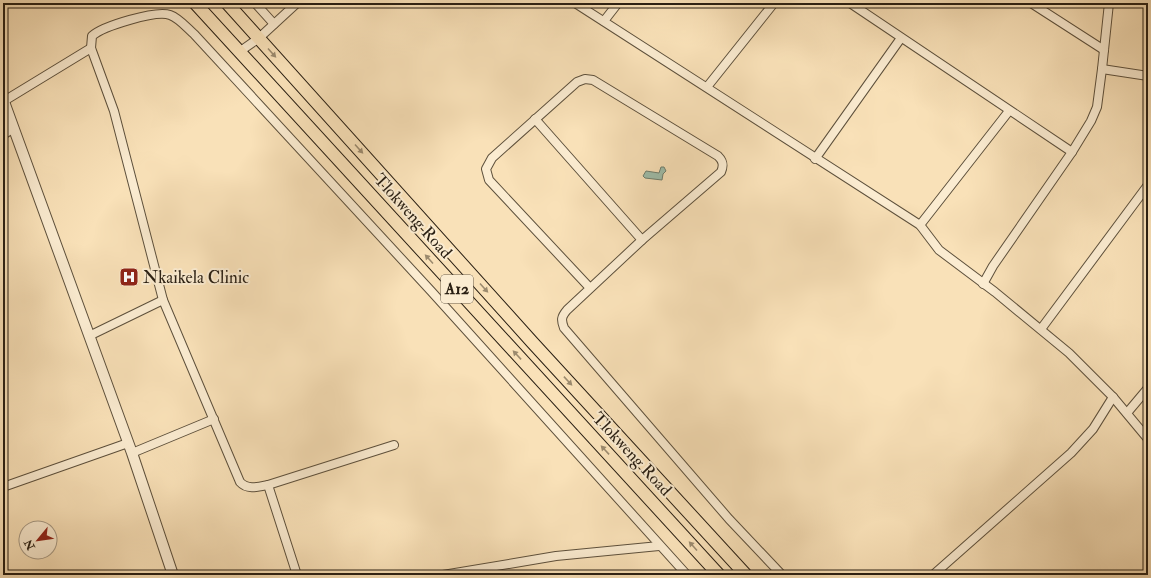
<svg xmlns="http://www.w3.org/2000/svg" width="1151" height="578" viewBox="0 0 1151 578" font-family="'IM FELL Double Pica',serif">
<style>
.water{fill:#9ebeab;stroke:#6f7e6e}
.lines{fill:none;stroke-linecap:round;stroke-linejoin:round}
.minor-casing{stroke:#5d503c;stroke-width:10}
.tertiary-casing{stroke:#5d503c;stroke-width:12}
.primary-casing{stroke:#291f13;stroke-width:14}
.minor{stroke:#fbecd1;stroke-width:8}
.tertiary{stroke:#fbecd1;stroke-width:10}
.primary{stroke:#f9e1b8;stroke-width:12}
.oneway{fill:#9b8a6e}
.labels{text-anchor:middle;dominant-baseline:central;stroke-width:4;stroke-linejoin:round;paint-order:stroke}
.shield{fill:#fbecd1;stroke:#685c4c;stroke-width:1}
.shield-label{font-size:16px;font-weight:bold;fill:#291f13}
.street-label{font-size:17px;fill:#291f13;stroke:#fbecd1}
.poi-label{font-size:17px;fill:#291f13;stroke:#fbecd1;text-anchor:start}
</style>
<rect width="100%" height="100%" fill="#f9e1b8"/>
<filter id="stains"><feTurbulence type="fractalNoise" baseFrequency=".005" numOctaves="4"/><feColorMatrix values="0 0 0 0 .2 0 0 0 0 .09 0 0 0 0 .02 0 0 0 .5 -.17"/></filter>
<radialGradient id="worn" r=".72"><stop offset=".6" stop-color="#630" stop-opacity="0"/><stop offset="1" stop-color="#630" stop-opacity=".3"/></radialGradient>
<polygon class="water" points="661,167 664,167 666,171 663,174 662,180 645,178 643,176 646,171 659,173"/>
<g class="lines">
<defs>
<g id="minor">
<polyline points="255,3 274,24"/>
<polyline points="575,3 920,225 939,250 995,292 1069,353 1113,397 1148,439"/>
<polyline points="850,3 1072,152"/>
<polyline points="1031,3 1104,50"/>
<polyline points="604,21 618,3"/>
<polyline points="239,52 259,38 297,3"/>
<polyline points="1102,69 1148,76"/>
<polyline points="707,87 774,3"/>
<polyline points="4,101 91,48"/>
<polyline points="535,119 642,240"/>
<polyline points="3,135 14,128"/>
<polyline points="815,159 901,38"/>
<polyline points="920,225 1009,111"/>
<polyline points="983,284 993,266 1072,152 1091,121 1097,107 1102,69 1109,3"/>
<path d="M 590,288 L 489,180 L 486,169 L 492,158 L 577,82 L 585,79 L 593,80 L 718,156 C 723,161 724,165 721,172 L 642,240 L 567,310 C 561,317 561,320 564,328 L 729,519 L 782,575"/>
<path d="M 163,300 L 114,111 L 91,48 L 92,36 C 103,26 156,10 170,15 C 179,18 187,28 194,34 L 431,291 L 687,575"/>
<polyline points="1041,329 1148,185"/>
<path d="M 89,336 L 163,300 L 240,482 C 247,490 258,487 268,485 L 394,445"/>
<polyline points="1127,413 1148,388"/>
<polyline points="132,453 214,419"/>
<polyline points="268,485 297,575"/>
<polyline points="3,487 128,443"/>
<polyline points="443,575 556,556 659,546"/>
<polyline points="933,575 1071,453 1093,429 1113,397"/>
</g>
<polyline id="tertiary" points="3,99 132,453 173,575"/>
<g id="primary">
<polyline points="195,3 719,575"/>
<polyline points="227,3 532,342 746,575"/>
</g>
</defs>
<use href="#minor" class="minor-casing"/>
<use href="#tertiary" class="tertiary-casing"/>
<use href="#primary" class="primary-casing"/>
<use href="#minor" class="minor"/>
<use href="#tertiary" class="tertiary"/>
<use href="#primary" class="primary"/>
</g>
<defs><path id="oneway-solid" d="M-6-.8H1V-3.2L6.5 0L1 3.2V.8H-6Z"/></defs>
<g class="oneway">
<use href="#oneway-solid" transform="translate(272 53) rotate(48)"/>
<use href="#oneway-solid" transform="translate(359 149) rotate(48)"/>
<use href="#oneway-solid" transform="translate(429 259) rotate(-132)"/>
<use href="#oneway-solid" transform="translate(484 288) rotate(48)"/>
<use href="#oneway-solid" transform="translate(517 355) rotate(-133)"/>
<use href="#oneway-solid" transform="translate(568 381) rotate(47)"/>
<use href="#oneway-solid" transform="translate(605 450) rotate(-133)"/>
<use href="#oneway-solid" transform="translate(693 546) rotate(-132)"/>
</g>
<defs>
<symbol id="hospital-square" viewBox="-11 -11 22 22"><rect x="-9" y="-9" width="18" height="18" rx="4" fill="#8f2418" stroke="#fbecd1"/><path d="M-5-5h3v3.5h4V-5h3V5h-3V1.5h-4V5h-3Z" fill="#fff"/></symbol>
</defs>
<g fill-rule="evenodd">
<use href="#hospital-square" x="118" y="266" width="22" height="22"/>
</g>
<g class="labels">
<rect class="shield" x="441" y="275" width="32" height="28" rx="3"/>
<g class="shield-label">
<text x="457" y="289">A12</text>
</g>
<g class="street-label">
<text transform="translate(413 216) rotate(48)">Tlokweng Road</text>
<text transform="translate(632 454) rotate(47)">Tlokweng Road</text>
</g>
<g class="poi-label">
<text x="143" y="277">Nkaikela Clinic</text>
</g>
</g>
<rect width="1151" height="578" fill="none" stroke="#f9e1b8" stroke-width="16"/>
<rect x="4" y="4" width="1143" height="570" fill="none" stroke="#291f13" stroke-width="2"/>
<rect x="8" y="8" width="1135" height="562" fill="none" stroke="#291f13"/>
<g transform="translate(38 540) rotate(241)"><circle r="19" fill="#fbecd1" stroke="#a79a85"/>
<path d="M0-3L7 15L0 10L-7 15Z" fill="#8f2418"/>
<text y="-6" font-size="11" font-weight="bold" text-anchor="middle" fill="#291f13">N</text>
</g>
<rect width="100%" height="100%" filter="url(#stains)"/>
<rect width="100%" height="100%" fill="url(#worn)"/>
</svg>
